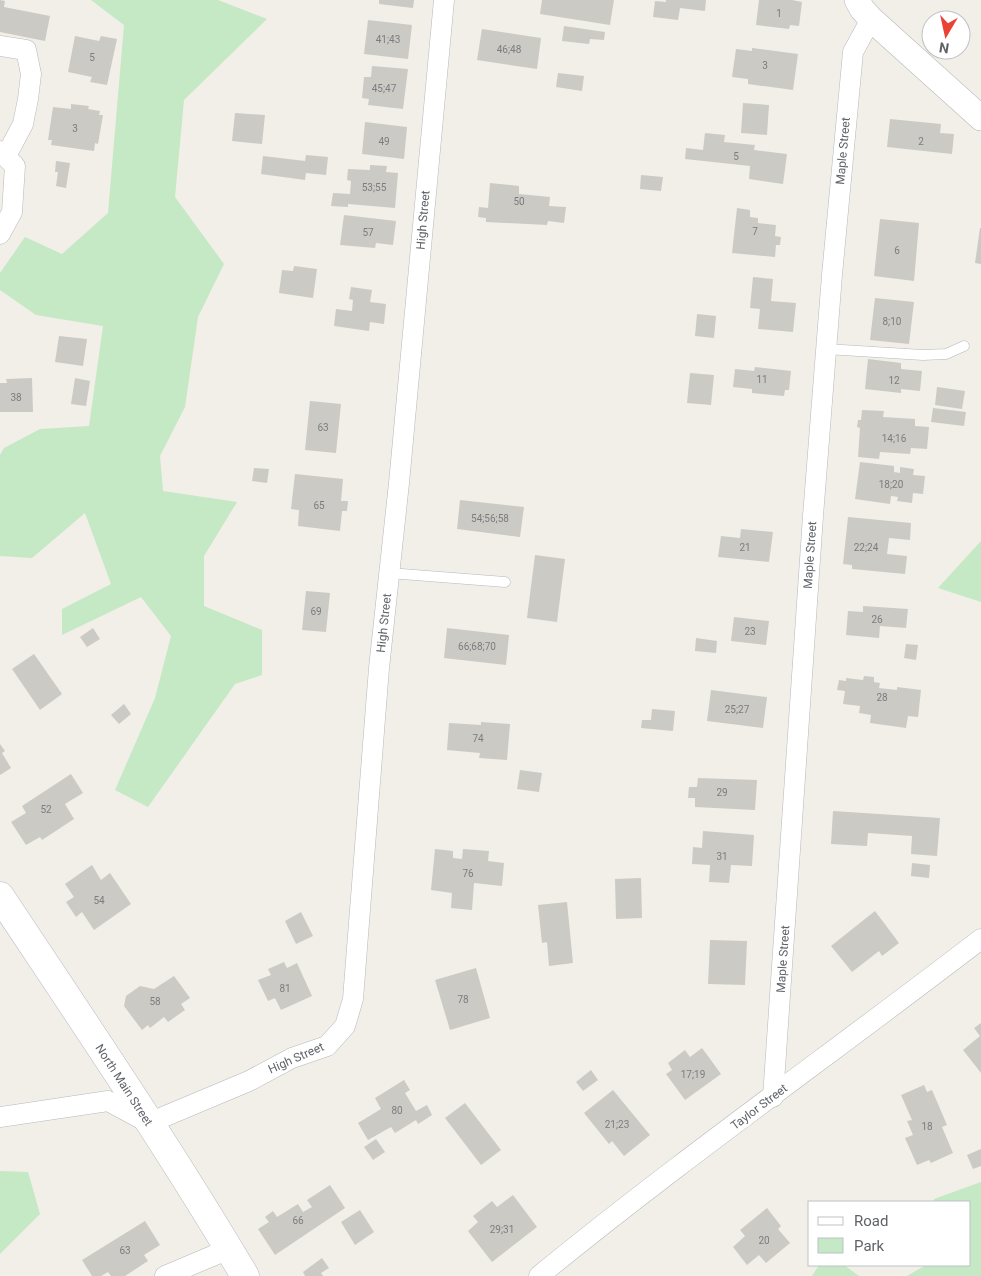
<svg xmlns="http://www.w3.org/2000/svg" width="981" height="1276" viewBox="0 0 981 1276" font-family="Roboto,sans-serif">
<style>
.green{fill:#c5e8c5}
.building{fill:#cccac5}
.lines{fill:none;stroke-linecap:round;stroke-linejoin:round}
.service-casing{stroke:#b5b8bc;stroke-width:11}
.minor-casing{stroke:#b5b8bc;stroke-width:21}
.tertiary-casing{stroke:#b5b8bc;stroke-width:26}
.secondary-casing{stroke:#b6babf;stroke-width:29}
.service{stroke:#fff;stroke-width:10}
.minor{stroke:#fff;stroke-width:20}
.tertiary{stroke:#fff;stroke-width:25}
.secondary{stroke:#fff;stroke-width:28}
.labels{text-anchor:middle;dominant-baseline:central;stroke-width:5;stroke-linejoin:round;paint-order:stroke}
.number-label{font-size:10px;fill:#7a7d7f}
.street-label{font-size:12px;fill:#5f6368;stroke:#fff}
</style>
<rect width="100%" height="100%" fill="#f1efe8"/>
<g class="green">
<polygon points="91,0 218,0 267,19 184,100 175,197 224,264 198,317 185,407 160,456 163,491 237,502 204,556 204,606 262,630 262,675 235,684 148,807 115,790 155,698 171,636 141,597 62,635 62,609 111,584 85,513 32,558 0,556 0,455 4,448 40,429 89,426 103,326 36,315 0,290 0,273 25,237 62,254 108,213 124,25"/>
<polygon points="981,541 981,602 938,588"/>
<polygon points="0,1171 28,1172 40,1214 0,1254"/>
<polygon points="981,1182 981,1276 907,1276 926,1265 970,1265 970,1202 934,1202 934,1199"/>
<polygon points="819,1265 844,1265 859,1276 812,1276"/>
</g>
<g class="building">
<polygon points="0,0 5,1 4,7 50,16 45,41 0,32"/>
<polygon points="379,0 414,0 413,8 379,4"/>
<polygon points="542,0 614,0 610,25 540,14"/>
<polygon points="666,0 706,0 705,11 680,8 678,20 653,17 655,1 666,2"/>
<polygon points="759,0 792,0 802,2 799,26 790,25 789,29 756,25"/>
<polygon points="368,20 412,25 408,59 364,54"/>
<polygon points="564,26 605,32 604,40 590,39 589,44 562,41"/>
<polygon points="482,29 541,38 537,69 477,60"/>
<polygon points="75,36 99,41 101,36 117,39 107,85 90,82 92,77 68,72"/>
<polygon points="752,48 798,54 793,90 748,84 748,79 732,77 736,49 752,51"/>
<polygon points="372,66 408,69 403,109 368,105 369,99 362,98 364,77 371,77"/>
<polygon points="558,73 584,76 582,91 556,87"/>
<polygon points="743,103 769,105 767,135 741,133"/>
<polygon points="71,104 89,106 88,109 100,111 99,115 103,115 98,144 95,143 94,151 51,145 52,140 48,140 53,107 71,109"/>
<polygon points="235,113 265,115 262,144 232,141"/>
<polygon points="890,119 941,124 940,133 954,134 952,154 887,147"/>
<polygon points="365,122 407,127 404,159 362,154"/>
<polygon points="705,133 725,135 724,142 755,145 754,150 787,154 783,184 749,179 750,166 685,159 686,148 703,150"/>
<polygon points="306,155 328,157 326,175 306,173 305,180 261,174 263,156 305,161"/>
<polygon points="56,161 70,163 66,188 56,186 58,172 55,172"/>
<polygon points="370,165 387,166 386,172 398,173 395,208 348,204 348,207 331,206 333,193 350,194 351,181 347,180 348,169 370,170"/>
<polygon points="641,175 663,177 661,191 640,189"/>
<polygon points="490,183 519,186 519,194 550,197 549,206 566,207 564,223 548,221 547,225 486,222 486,218 478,217 479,207 488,208"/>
<polygon points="737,208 750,210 750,217 758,218 758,223 776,225 775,236 781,237 780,245 776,245 775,257 732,253"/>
<polygon points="344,215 396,221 393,245 376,243 375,248 340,245"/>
<polygon points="880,219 919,223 914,281 874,276"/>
<polygon points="980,228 981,228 981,264 975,263"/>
<polygon points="294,266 317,269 313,298 279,293 282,270 293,271"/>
<polygon points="753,277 773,279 771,301 796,303 793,332 758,329 760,309 750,308"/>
<polygon points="351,287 372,290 370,302 386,304 384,324 370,322 369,331 334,326 336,309 352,311 353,300 349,299"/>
<polygon points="875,298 914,302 909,344 870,340"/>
<polygon points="697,314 716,316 714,338 695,336"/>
<polygon points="59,336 87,339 83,366 55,362"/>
<polygon points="868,359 901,363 901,369 922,371 920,391 901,389 901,393 865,389"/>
<polygon points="755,367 791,371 789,390 785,390 784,396 752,393 752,389 733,387 735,369 754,371"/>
<polygon points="690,373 714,375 711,405 687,403"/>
<polygon points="32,378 33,412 0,412 0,383 7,383 6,379"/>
<polygon points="75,378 90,381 86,406 71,404"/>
<polygon points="937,387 965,391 962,409 935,405"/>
<polygon points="310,401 341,404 336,453 305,450"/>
<polygon points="933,408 966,412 964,426 931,422"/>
<polygon points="862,410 884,411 883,417 915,419 915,426 929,427 927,449 911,448 910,454 880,452 879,459 858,457 860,428 857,427 858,420 861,420"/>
<polygon points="860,462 894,466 894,472 900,473 900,467 914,469 913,475 925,476 923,494 913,493 912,503 897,501 898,497 891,496 890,504 855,499"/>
<polygon points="254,468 269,469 267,483 252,481"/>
<polygon points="295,474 343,479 341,501 348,501 347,511 342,511 340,531 298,526 299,510 291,509"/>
<polygon points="460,500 524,507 520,537 457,529"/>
<polygon points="848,517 911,523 910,540 889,538 887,554 907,556 905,574 852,569 852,565 843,564"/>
<polygon points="741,529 773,532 769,562 718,557 721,536 740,538"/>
<polygon points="535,555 565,559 557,622 527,618"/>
<polygon points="306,591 330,593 326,632 302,630"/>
<polygon points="863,606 908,609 906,628 880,626 879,638 846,635 848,611 863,612"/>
<polygon points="734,617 769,621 766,645 731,641"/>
<polygon points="93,628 100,639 87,647 80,637"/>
<polygon points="447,628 509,635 506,665 444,658"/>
<polygon points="696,638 717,641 716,653 695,651"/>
<polygon points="906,644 918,645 916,660 904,658"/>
<polygon points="34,654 62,694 40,710 12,669"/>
<polygon points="864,676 874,677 874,682 880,683 879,688 897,690 897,687 921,690 918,717 908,716 906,728 870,723 871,715 859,713 860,706 843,704 845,691 837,690 839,680 846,681 846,678 863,680"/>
<polygon points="711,690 767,697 763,728 707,721"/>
<polygon points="124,704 131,714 119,724 111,715"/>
<polygon points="652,709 675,711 673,731 641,728 642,720 651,720"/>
<polygon points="481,722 510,724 507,760 479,758 480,753 447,750 449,723 481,725"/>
<polygon points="0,744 5,751 2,753 11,768 0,775"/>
<polygon points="520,770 542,773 539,792 517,789"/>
<polygon points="71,774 83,793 65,804 74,819 42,840 40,837 26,845 11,822 26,813 22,806"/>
<polygon points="698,778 757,780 755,810 695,807 695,798 688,798 689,787 697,787"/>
<polygon points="833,811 940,818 937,856 911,854 912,836 868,833 867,846 831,844"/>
<polygon points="703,831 754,835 752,866 731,865 729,883 709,882 710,865 692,864 693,847 702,848"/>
<polygon points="435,849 453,851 453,858 462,859 463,849 489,851 488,861 504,863 502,886 474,883 472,910 451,908 452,893 431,890"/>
<polygon points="912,863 930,865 929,878 911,876"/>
<polygon points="92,865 101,880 110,873 131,904 94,930 82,912 76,917 66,902 74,897 65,884"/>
<polygon points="641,878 642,918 616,919 615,879"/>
<polygon points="567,902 573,963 549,966 547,942 542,943 538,905"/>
<polygon points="875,911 899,943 882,956 879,951 852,972 831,946"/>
<polygon points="301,912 313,936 296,944 285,921"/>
<polygon points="710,940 747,941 745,985 708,984"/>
<polygon points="284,962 287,968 297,963 312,996 281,1010 275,998 268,1001 258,980 271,975 268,969"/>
<polygon points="476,968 490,1018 450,1030 435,980"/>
<polygon points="174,976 190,998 181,1004 185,1010 168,1022 164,1017 150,1028 148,1025 142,1030 124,1006 126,996 140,986 154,989"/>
<polygon points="981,1023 981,1073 963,1050 980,1036 974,1028"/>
<polygon points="702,1048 721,1074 685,1100 666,1074 672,1070 668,1063 685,1050 690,1057"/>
<polygon points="591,1070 598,1080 583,1091 576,1082"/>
<polygon points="404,1080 410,1090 405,1093 416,1111 427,1105 432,1115 418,1124 416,1120 395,1133 391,1127 368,1140 358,1123 381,1109 375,1098"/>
<polygon points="924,1085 927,1092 932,1090 947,1125 942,1127 953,1153 931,1163 929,1160 917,1165 905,1138 913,1135 907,1121 912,1120 901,1095"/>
<polygon points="613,1090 650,1135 624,1156 612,1141 609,1144 584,1113"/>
<polygon points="465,1103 501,1150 481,1165 445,1118"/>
<polygon points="376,1139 385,1152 373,1160 364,1147"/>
<polygon points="981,1149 981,1166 973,1169 967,1155"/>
<polygon points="330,1185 345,1208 275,1255 258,1229 269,1222 265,1217 273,1211 277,1217 298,1204 303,1212 312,1207 307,1200"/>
<polygon points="513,1195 537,1227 492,1262 468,1231 478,1222 473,1216 492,1201 497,1207"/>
<polygon points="767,1208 781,1226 778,1229 790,1243 766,1263 759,1255 747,1265 733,1247 745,1236 740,1230"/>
<polygon points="360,1210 374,1232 355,1245 341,1222"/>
<polygon points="145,1221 160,1245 144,1255 148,1261 125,1276 111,1276 108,1272 101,1276 92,1276 82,1260"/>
<polygon points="322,1258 329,1268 321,1273 323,1276 305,1276 303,1272"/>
</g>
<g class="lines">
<defs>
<g id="service">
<polyline points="826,349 923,355 946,354 964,346"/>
<polyline points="389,573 505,582"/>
</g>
<g id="minor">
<polyline points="0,46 26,50 31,74 28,99 23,124 6,156"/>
<polyline points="0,151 15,166 12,212 0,234"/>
<polyline points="773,1097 813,516 832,275 853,52 871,19"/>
<polyline points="0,1117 108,1101 149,1123 249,1081 292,1058 327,1046 345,1026 353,999 379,668 399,483 444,0"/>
<polyline points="165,1276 229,1249"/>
<path d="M 539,1276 C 682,1159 834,1052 981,939"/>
</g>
<polyline id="tertiary" points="857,0 862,9 871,19 981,118"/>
<path id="secondary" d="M 0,896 C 83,1021 168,1146 245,1276"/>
</defs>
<use href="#service" class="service-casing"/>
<use href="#minor" class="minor-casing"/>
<use href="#tertiary" class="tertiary-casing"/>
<use href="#secondary" class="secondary-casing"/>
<use href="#service" class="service"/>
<use href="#minor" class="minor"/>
<use href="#tertiary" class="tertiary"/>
<use href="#secondary" class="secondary"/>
</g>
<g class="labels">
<g class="number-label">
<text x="779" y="13">1</text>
<text x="388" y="39">41;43</text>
<text x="509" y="49">46;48</text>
<text x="92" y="57">5</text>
<text x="765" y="65">3</text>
<text x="384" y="88">45;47</text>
<text x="75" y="128">3</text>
<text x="384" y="141">49</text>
<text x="921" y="141">2</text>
<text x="736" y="156">5</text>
<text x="374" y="187">53;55</text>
<text x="519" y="201">50</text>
<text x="755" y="231">7</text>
<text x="368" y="232">57</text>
<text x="897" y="250">6</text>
<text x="892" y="321">8;10</text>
<text x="762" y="379">11</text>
<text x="894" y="380">12</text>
<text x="16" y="397">38</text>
<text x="323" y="427">63</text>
<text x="894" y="438">14;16</text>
<text x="891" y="484">18;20</text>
<text x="319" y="505">65</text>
<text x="490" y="518">54;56;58</text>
<text x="745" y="547">21</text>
<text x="866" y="547">22;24</text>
<text x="316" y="611">69</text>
<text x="877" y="619">26</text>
<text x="750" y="631">23</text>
<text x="477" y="646">66;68;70</text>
<text x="882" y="697">28</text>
<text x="737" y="709">25;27</text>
<text x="478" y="738">74</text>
<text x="722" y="792">29</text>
<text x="46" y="809">52</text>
<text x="722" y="856">31</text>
<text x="468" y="873">76</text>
<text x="99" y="900">54</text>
<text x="285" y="988">81</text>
<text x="463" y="999">78</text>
<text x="155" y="1001">58</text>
<text x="693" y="1074">17;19</text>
<text x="397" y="1110">80</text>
<text x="617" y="1124">21;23</text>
<text x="927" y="1126">18</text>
<text x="298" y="1220">66</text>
<text x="502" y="1229">29;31</text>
<text x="764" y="1240">20</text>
<text x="125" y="1250">63</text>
</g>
<g class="street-label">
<text transform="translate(843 151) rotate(-85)">Maple Street</text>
<text transform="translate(423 220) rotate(-85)">High Street</text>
<text transform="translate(810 555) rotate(-86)">Maple Street</text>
<text transform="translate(384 623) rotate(-84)">High Street</text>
<text transform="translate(783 959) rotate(-86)">Maple Street</text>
<text transform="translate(296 1058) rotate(-24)">High Street</text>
<text transform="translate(124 1085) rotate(57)">North Main Street</text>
<text transform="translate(759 1107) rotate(-37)">Taylor Street</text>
</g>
</g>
<rect x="808" y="1201" width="162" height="65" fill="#ffffff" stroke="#bfc1c3"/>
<rect x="818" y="1217" width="25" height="8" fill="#ffffff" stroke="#bfc1c3"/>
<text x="854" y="1226" font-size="15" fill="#5f6368">Road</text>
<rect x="818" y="1238" width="25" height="15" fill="#c5e8c5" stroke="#bfc1c3"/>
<text x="854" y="1251" font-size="15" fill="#5f6368">Park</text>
<g transform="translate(946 35) rotate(189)"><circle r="24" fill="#ffffff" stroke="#bfc1c3"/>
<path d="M0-4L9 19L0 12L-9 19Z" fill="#ea4335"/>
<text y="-8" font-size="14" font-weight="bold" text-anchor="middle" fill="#5f6368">N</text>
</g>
</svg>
